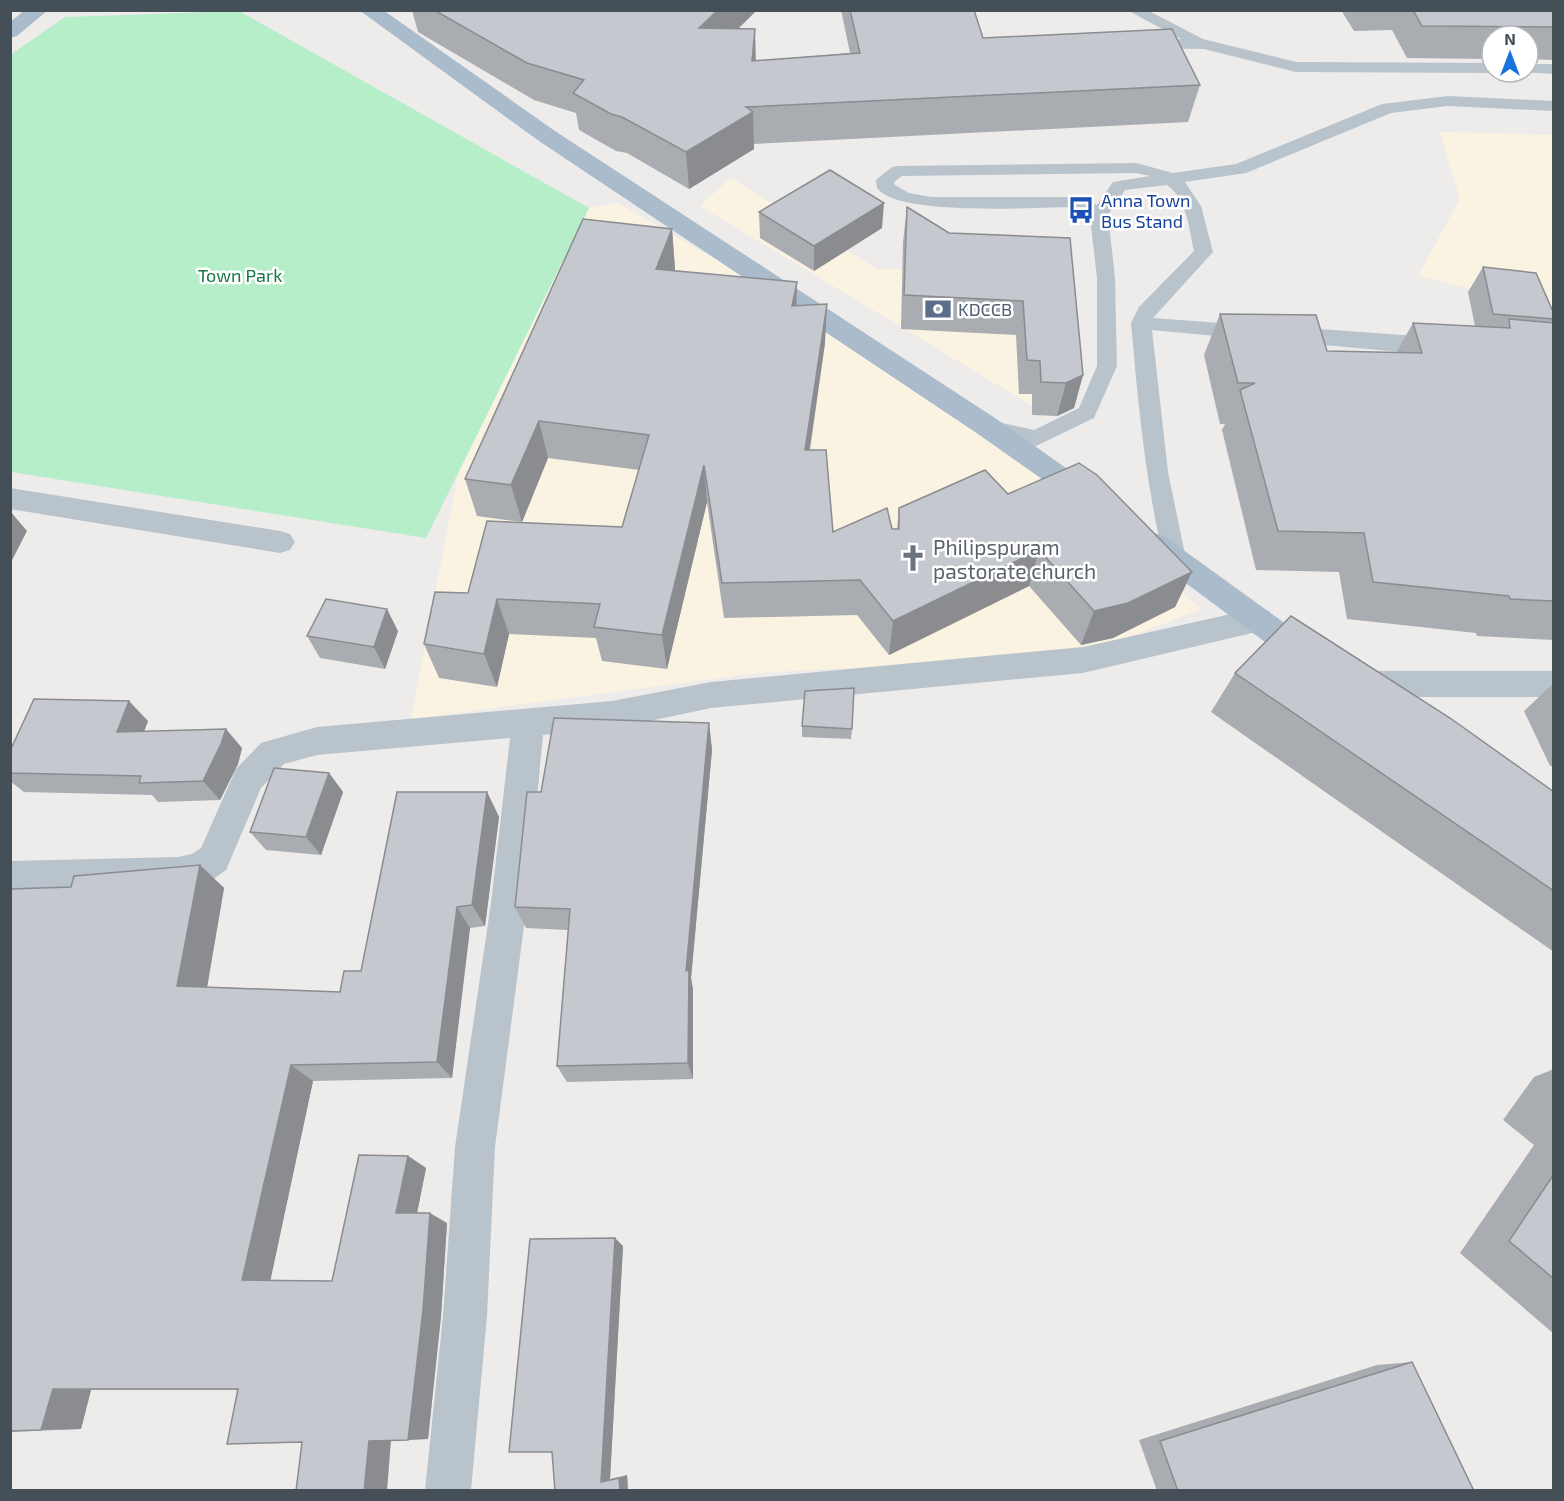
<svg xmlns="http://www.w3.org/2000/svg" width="1564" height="1501" viewBox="0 0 1564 1501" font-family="'Exo 2',sans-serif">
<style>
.commercial{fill:#fbf3e2}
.green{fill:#b7eeca}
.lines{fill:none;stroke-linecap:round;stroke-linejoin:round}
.service{fill:#b9c3cb;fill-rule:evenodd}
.pedestrian{fill:#b9c3cb;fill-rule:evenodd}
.minor{fill:#b9c3cb;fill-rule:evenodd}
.primary{fill:#aabccb;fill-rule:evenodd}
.wall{fill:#a9acb1}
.shaded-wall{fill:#8a8c90}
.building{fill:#c5c8ce;stroke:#8a8c90;stroke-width:1.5}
.labels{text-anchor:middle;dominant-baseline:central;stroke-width:5;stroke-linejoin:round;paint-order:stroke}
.far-transit-label{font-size:18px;fill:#164399;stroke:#fff;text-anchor:start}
.far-park-label{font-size:18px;fill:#167844;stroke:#fff}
.far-service-label{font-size:18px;fill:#4e5e75;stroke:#fff;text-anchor:start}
.worship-label{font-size:21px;fill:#5b616d;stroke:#fff;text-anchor:start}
</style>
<rect width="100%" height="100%" fill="#eeebeb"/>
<g class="commercial">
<polygon points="1440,132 1553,135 1553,308 1418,276 1460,199"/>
<polygon points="731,178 877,269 992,270 1046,414 700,206"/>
<polygon points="617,203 731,268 857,353 1061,484 1201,609 1083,655 757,673 411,719 458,474 589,208"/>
</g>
<polygon class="green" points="239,11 589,208 426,538 11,472 10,55 65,17"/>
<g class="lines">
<g class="service">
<polygon points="1127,10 1147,10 1203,39 1296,62 1492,63 1492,72 1495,72 1492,73 1296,72 1204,49 1144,48 1138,46 1136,43 1138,40 1181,39"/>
<polygon points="1528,64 1554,64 1554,74 1522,72 1528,72"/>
<path d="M 1448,96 L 1554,101 L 1554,111 L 1448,106 L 1391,113 L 1246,173 L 1185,182 L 1201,206 L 1213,252 L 1153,318 L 1248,325 L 1255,327 L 1258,332 L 1255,337 L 1248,339 L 1152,330 L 1168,472 L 1186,559 L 1183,565 L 1175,568 L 1167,565 L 1164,559 C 1145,481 1138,402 1131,323 L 1139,307 L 1194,251 C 1189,228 1187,199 1167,185 L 1125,190 L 1108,215 L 1115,278 L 1117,366 L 1094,418 L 1036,446 L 981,432 L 977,427 L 981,422 L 988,420 L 1034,430 L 1079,408 L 1097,366 L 1097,278 L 1090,217 L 1075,207 C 1038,207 898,217 877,188 L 876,180 L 892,167 L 898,166 L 1136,163 L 1173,173 L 1236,164 L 1382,104 ZM 1136,173 L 1150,176 L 1113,182 L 1097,205 L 1079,197 L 931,197 L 909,193 L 895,185 L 894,182 L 902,176 Z"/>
</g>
<polygon class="pedestrian" points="1351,671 1554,671 1554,697 1351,697 1340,693 1335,684 1340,675"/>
<g class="minor">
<polygon points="1278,326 1444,338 1453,341 1457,347 1453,353 1444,356 1269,340 1265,334 1269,328"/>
<polygon points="10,488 280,531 290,534 295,542 290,550 280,553 10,509"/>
<polygon points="1258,608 1269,611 1273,620 1269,629 1083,673 711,708 612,729 543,735 527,903 495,1147 487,1316 471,1490 425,1490 443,1316 455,1147 491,903 510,738 317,755 284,764 261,788 226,870 212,880 178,889 10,893 10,861 178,857 192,854 201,848 236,769 261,743 317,727 612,701 711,682 1083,647"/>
</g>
<g class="primary">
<polygon points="25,10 48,10 17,36 10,38 10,22"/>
<polygon points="359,10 383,10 555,131 998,420 1100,492 1104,499 1100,506 1090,510 1080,506 978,434 539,141"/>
<polygon points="1154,533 1164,536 1322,650 1327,659 1322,668 1311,672 1300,668 1144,552 1139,544 1144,536"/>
</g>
</g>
<g class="wall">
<polygon points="412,10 757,10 738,29 756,61 850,53 841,10 974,10 983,38 1200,85 1188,122 754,144 754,149 689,189 627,153 616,151 579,130 576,113 534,100 418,32"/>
<polygon points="1341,10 1554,10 1554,60 1528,59 1528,36 1492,36 1492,59 1407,58 1392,30 1354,31"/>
<polygon points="907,207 949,233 1070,238 1083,375 1074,408 1057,416 1032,415 1032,394 1019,394 1016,335 901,329 903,242"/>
<polygon points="759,212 882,228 814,271 760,238"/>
<polygon points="672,229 675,269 674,271 797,306 825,343 810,450 833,532 897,529 899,508 1008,494 1192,572 1175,607 1113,638 1081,645 1029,586 889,655 857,615 724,618 707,502 667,669 602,661 596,638 509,634 497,687 439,678 424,644 468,593 622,527 639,470 548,458 522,522 477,516 465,479"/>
<polygon points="1483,267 1554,314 1554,640 1477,636 1476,633 1347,619 1339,572 1256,570 1222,430 1225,424 1220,424 1204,355 1220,314 1327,351 1396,353 1413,323 1475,326 1468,292"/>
<polygon points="398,631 385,669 320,658 307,636"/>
<polygon points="1235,673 1554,792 1554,952 1211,712"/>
<polygon points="1554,683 1554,766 1550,766 1524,711"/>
<polygon points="148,721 144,731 242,748 238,764 220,800 158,802 152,795 24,792 10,781 10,751"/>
<polygon points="709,723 712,750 691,978 693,990 693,1079 567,1082 557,1066 568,930 526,928 515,907"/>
<polygon points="802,726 852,729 851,739 802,737"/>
<polygon points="329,773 343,792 321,855 266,850 250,832"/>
<polygon points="487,792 499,817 485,926 470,928 452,1078 313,1081 270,1280 332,1281 408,1156 426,1168 417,1213 447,1223 441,1316 428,1439 302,1442 238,1390 91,1390 81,1429 10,1432 10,889 71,887 200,865 224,888 207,987 340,992 361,971"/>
<polygon points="1554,1069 1554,1334 1460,1253 1534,1145 1503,1120 1534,1077"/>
<polygon points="623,1246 610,1479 627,1475 628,1491 555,1491"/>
<polygon points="1412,1362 1474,1491 1157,1491 1139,1440 1377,1365"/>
</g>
<g class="shaded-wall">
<polygon points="718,10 757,10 701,65 699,28"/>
<polygon points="755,29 756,66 752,61"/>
<polygon points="753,112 754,149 689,189 686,152"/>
<polygon points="884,203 882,228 814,271 814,246"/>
<polygon points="672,229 675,269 660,309 656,269"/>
<polygon points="797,282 796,321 792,306"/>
<polygon points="827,304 825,343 804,487 805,450"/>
<polygon points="1083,375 1074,408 1057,416 1066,383"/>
<polygon points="539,421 548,458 522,522 511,485"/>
<polygon points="704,465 707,502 667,669 662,635"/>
<polygon points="10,511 27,531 10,564"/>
<polygon points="1039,550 1029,586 889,655 893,621"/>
<polygon points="1192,572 1175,607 1113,638 1081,645 1094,611"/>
<polygon points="497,599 509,634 497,687 484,654"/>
<polygon points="387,609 398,631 385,669 374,647"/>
<polygon points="129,701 148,721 136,752 117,732"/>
<polygon points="709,723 712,750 691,978 693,990 693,1079 688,1063 686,971"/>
<polygon points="226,729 242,748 238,764 220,800 203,781"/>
<polygon points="329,773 343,792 321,855 306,837"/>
<polygon points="487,792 499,817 485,926 472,905"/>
<polygon points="200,865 224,888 204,1005 177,986"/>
<polygon points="457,907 470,928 452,1078 437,1062"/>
<polygon points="291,1065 313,1081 269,1287 242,1280"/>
<polygon points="408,1156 426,1168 415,1223 396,1213"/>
<polygon points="430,1213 447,1223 441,1316 428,1439 408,1440"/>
<polygon points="615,1238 623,1246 610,1479 601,1482"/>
<polygon points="53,1389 91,1390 81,1429 41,1430"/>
<polygon points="391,1440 387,1491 364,1491 369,1441"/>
<polygon points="627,1475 628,1491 620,1491 619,1478"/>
</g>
<g class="building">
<polygon points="434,10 718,10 699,28 755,29 752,61 860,53 850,10 974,10 983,38 1172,29 1200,85 746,107 753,112 686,152 622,117 611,114 573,93 584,80 527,63"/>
<polygon points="1413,10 1554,10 1554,27 1422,26"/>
<polygon points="830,170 884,203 814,246 759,212"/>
<polygon points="907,207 949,233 1070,238 1083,375 1066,383 1041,382 1040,361 1027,360 1023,301 904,295"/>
<polygon points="583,219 672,229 656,269 797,282 792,306 827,304 805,450 826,450 833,532 887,508 892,529 899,529 899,508 985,470 1008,494 1079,463 1097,475 1192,572 1128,603 1094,611 1039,550 893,621 860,580 722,583 704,465 662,635 594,627 600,604 497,599 484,654 424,644 435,592 468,593 487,521 622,527 649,435 539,421 511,485 465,479"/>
<polygon points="1483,267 1536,273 1554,314 1554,319 1493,314"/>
<polygon points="1220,314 1316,315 1327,351 1422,353 1413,323 1510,328 1509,319 1554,323 1554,601 1510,599 1509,596 1373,582 1364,533 1278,531 1240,390 1255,383 1238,383"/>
<polygon points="326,599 387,609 374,647 307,636"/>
<polygon points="1291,616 1450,718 1554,792 1554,891 1235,673"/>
<polygon points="854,688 852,729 802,726 805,691"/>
<polygon points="34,699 129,701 117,732 226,729 221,744 203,781 139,783 141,776 10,773 10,751"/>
<polygon points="554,718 709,723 686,971 689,970 688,1063 557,1066 570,909 515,907 527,792 541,792"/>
<polygon points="274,768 329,773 306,837 250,832"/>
<polygon points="397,792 487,792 472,905 457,907 437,1062 291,1065 242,1280 332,1281 359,1155 408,1156 396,1213 430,1213 423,1310 408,1440 369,1441 364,1491 296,1491 302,1442 227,1444 238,1389 53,1389 41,1430 10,1431 10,889 71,887 74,876 200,865 177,986 340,992 344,971 361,971"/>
<polygon points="1554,1174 1554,1279 1509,1241"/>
<polygon points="615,1238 601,1482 619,1478 620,1491 555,1491 552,1452 509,1452 530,1239"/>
<polygon points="1412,1362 1474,1491 1178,1491 1160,1441"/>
</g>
<defs>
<symbol id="bus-bare" viewBox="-9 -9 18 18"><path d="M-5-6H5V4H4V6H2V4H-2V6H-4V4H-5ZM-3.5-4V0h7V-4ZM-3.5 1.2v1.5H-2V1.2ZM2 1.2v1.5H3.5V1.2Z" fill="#1a4fb4" stroke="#fff" stroke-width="2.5" paint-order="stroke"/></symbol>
<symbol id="bank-bare" viewBox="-9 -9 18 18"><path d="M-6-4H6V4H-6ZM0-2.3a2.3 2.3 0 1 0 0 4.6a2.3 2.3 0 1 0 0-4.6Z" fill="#5c6f8a" stroke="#fff" stroke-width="2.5" paint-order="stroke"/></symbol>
<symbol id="church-bare" viewBox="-9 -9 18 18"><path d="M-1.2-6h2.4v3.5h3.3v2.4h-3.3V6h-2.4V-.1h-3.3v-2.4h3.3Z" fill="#6b7280" stroke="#fff" stroke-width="2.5" paint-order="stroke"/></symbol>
</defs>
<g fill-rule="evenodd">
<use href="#bus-bare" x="1062" y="191" width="38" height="38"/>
<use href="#bank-bare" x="919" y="290" width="38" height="38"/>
<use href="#church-bare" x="894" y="539" width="38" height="38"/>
</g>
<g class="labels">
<g class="far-transit-label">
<text x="1101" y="200">Anna Town<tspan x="1101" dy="21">Bus Stand</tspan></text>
</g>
<g class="far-park-label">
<text x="240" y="275">Town Park</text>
</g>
<g class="far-service-label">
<text x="958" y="309">KDCCB</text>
</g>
<g class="worship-label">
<text x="933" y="546">Philipspuram<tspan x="933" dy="24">pastorate church</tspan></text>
</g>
</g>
<rect width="1564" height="1501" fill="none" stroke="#444f58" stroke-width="24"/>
<g transform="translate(1510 54)"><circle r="28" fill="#ffffff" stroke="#b4b9bc" stroke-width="1.5"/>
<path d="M0-4.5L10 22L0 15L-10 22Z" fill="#1874db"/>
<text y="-9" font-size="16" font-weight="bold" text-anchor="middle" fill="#444f58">N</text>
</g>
</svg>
